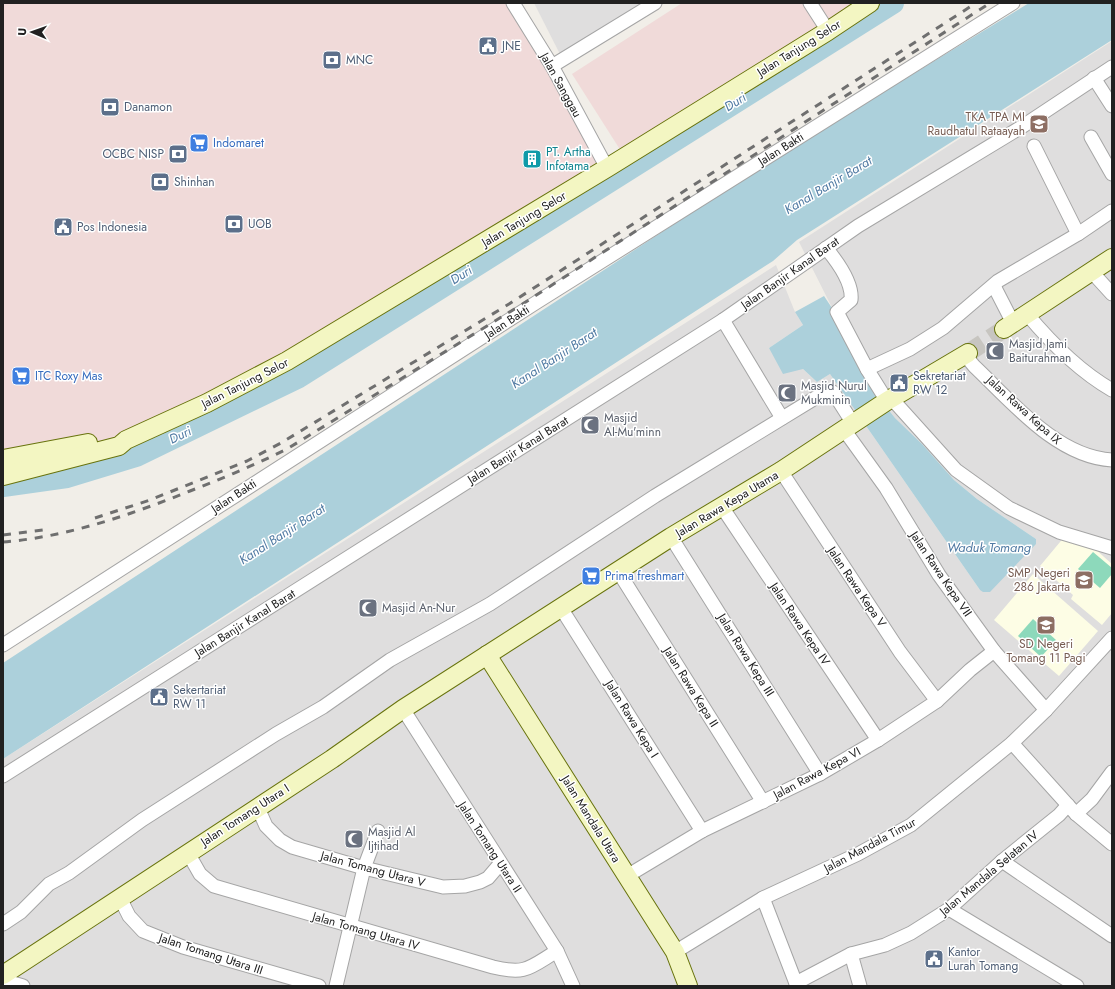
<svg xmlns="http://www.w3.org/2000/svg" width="1115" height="989" viewBox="0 0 1115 989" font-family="Jost,sans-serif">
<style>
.residential{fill:#dfdede}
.commercial{fill:#f0dad9}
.education{fill:#fdfde5}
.pitch{fill:#8dd9bb}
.water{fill:#acd0db}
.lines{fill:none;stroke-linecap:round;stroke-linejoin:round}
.river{stroke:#acd0db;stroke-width:22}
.secondary-tunnel{stroke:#c7c5c0;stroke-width:18;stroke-dasharray:18 9;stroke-linecap:butt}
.street-casing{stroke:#a5a5a5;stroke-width:15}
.secondary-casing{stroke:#68730d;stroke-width:20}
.street{stroke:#fff;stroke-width:13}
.secondary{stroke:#f3f6c2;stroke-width:18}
.rail{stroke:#6f6f6f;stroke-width:3;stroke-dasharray:8 8;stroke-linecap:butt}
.labels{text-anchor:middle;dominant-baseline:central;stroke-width:3;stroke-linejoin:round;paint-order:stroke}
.service-label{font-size:12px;fill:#4e5e75;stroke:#fff;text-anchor:start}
.street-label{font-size:12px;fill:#212121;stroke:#fff}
.education-label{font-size:12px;fill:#785e54;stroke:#fff;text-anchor:end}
.shop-label{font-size:12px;fill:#366cbe;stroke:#fff;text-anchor:start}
.culture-label{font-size:12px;fill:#0d838f;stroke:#fff;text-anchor:start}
.worship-label{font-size:12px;fill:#5b616d;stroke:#fff;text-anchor:start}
.water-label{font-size:13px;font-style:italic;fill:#507aa3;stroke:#fff}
</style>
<rect width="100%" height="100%" fill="#f1eee8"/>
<g class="residential">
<polygon points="534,3 660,3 565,64"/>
<polygon points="1112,41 1112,986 22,986 3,980 3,759 776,265 795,312 803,325 769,348 803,369 817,382 830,374 980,590 1036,539 977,499 954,480 922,444 895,418 875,393 799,242"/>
</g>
<g class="commercial">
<polygon points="3,3 510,3 609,160 207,403 118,438 3,459"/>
<polygon points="682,3 872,3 626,159 572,74"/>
</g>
<g class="education">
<polygon points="1065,536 1094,548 1112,564 1112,613 1102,625 1071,599 1073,595 1040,566"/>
<polygon points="1033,574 1098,631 1059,676 994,620"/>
</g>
<g class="pitch">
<polygon points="1093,552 1112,568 1112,574 1100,588 1078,569"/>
<polygon points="1033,619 1056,640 1041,657 1018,636"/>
</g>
<g class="water">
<polygon points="1029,3 1112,3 1112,40 797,240 773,261 3,759 3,663 766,164"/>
<polygon points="824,296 834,311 875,393 895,418 922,444 954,480 977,499 1036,539 1036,544 990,592 983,592 980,590 830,374 817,382 803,369 783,374 769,348 803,325 795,312"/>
</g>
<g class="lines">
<polyline class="river" points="3,486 67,477 136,456 299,377 893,3"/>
<polyline class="secondary-tunnel" points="968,353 1004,329"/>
<defs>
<g id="street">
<polyline points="513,3 552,66 607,168"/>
<polyline points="810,3 828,31"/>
<polyline points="552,66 655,3"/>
<polyline points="1094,78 1112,106"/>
<polyline points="1091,137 1112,174"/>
<polyline points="1034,146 1078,234"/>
<path d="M 826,248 C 836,260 853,283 851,300 L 837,312 L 867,369 L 887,401"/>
<polyline points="1091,271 1112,294"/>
<polyline points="994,286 1013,323"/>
<path d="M 1027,314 C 1052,344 1079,371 1112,390"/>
<polyline points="723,320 782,418"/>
<path d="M 965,355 L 974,366 C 1012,402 1057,457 1112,460"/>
<polyline points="867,369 910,349 943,328 998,281 1078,234 1112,211"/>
<polyline points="892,399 956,470 1009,508 1059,532 1112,548"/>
<polyline points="845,431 886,488 939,575 994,651 1046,710"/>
<polyline points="781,471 900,652 937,701"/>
<polyline points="722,507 878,740"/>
<polyline points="671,537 820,774"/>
<polyline points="618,571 763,802"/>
<polyline points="561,608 702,831"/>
<polyline points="3,645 537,302 1013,3"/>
<polyline points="403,709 557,951 573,986"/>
<polyline points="1012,743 1076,814 1112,844"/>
<polyline points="3,776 723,320 858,226 1023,126 1112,67"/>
<polyline points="258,808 266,826 280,840 292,847 364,868 443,887 465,886 480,882 488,878 500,864"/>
<polyline points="1076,814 1092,799 1112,772"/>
<path d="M 188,853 L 200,874 L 214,886 L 493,967 C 526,975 529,968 557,951"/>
<polyline points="1002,861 1112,936"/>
<polyline points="627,876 702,831 820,774 878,740 937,701 970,670 994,651"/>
<polyline points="120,898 129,916 143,931 183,947 319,986"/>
<polyline points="763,898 797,986"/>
<polyline points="949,909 1077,986"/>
<polyline points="3,924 21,912 49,884 69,873 142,820 276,734 323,707 390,660 490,604 655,496 825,392 829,391 833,392 854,425"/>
<polyline points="675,952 763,898 858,854 911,825 1012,743 1046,710 1112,638"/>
<polyline points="851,954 860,986"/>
<polyline points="3,980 23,986"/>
<polyline points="796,983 851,954 885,945 911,933 949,909 1002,861 1059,815 1068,805"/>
<polyline points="336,986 364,868 378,831"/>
</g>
<g id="secondary">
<polyline points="1004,329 1112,258"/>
<polyline points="3,459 88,443"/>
<polyline points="3,476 119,446 126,440 207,403 287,361 607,168 828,31 870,3"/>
<polyline points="487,655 675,952 688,986"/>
<polyline points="3,975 332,759 403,709 671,537 781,471 887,401 968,353"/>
</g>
</defs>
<use href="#street" class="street-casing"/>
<use href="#secondary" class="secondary-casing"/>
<use href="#street" class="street"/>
<use href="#secondary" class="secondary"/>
<g class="rail">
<polyline points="95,518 150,500 247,461 281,443 509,304 976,3"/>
<polyline points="3,535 50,529"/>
<path d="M 3,542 C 67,537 130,515 190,491 C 223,478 255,465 287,449 L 521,305 L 990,3"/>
</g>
</g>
<defs>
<symbol id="civic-square" viewBox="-11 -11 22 22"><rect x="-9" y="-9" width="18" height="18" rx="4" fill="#5c6f8a" stroke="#fff"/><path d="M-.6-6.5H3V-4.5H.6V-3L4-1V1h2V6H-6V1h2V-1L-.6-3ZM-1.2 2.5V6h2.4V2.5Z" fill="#fff"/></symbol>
<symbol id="bank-square" viewBox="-11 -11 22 22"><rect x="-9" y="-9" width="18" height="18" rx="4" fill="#5c6f8a" stroke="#fff"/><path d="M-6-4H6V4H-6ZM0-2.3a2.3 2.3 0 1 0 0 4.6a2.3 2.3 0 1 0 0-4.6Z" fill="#fff"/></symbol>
<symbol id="school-square" viewBox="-11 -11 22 22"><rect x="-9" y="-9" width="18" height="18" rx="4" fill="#8d6e63" stroke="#fff"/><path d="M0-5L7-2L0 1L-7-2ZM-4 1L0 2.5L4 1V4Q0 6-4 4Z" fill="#fff"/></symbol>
<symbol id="supermarket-square" viewBox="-11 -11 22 22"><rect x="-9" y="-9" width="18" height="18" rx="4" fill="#3f7fe0" stroke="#fff"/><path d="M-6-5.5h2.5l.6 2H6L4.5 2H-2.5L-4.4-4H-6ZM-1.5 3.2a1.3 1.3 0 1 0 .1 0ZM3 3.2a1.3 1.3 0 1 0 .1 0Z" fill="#fff"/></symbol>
<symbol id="building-square" viewBox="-11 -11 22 22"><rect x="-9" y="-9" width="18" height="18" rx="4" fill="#0f9aa8" stroke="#fff"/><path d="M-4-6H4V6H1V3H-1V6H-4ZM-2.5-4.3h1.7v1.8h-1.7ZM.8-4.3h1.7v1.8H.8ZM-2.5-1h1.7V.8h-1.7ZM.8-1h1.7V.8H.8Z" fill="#fff"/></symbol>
<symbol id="mosque-square" viewBox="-11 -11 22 22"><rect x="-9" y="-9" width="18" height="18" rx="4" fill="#6b7280" stroke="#fff"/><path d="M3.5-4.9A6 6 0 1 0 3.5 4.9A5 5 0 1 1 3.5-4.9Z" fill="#fff"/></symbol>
</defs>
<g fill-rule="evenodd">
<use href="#civic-square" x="477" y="35" width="22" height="22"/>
<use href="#bank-square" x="321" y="49" width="22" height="22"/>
<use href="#bank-square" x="99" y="96" width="22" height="22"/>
<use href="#school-square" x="1028" y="113" width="22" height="22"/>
<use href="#supermarket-square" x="188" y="132" width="22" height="22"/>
<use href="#bank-square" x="167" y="143" width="22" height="22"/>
<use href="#building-square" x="521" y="148" width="22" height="22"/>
<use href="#bank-square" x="149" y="171" width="22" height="22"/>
<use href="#bank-square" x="223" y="213" width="22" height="22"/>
<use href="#civic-square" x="52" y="216" width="22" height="22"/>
<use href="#mosque-square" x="984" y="340" width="22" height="22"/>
<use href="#supermarket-square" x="10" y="365" width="22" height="22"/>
<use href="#civic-square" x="888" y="372" width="22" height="22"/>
<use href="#mosque-square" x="776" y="382" width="22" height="22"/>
<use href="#mosque-square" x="579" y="414" width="22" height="22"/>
<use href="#supermarket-square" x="580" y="565" width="22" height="22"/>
<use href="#school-square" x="1073" y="569" width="22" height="22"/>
<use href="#mosque-square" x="357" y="597" width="22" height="22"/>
<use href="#school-square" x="1035" y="614" width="22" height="22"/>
<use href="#civic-square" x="148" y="686" width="22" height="22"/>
<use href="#mosque-square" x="343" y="828" width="22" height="22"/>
<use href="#civic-square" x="923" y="948" width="22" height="22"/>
</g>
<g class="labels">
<g class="service-label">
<text x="502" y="46">JNE</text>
<text x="346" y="60">MNC</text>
<text x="124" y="107">Danamon</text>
<text x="164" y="154" text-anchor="end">OCBC NISP</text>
<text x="174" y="182">Shinhan</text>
<text x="248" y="224">UOB</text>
<text x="77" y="227">Pos Indonesia</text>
<text x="913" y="376">Sekretariat<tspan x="913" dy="14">RW 12</tspan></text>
<text x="173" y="690">Sekertariat<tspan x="173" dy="14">RW 11</tspan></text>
<text x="948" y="952">Kantor<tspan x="948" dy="14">Lurah Tomang</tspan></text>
</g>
<g class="street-label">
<text transform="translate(799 48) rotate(-32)">Jalan Tanjung Selor</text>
<text transform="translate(561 85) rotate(61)">Jalan Sanggau</text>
<text transform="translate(781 149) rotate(-32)">Jalan Bakti</text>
<text transform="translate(524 219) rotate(-31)">Jalan Tanjung Selor</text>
<text transform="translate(790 273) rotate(-35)">Jalan Banjir Kanal Barat</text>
<text transform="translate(507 322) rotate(-33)">Jalan Bakti</text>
<text transform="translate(245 383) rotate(-27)">Jalan Tanjung Selor</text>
<text transform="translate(1024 410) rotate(42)">Jalan Rawa Kepa IX</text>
<text transform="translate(518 450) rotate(-32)">Jalan Banjir Kanal Barat</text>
<text transform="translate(234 496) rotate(-33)">Jalan Bakti</text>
<text transform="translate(727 504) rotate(-31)">Jalan Rawa Kepa Utama</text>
<text transform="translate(941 574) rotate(56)">Jalan Rawa Kepa VII</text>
<text transform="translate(857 587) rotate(56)">Jalan Rawa Kepa V</text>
<text transform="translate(245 623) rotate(-32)">Jalan Banjir Kanal Barat</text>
<text transform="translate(800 624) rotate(56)">Jalan Rawa Kepa IV</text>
<text transform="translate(746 655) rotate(58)">Jalan Rawa Kepa III</text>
<text transform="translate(691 687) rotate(58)">Jalan Rawa Kepa II</text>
<text transform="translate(632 719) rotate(58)">Jalan Rawa Kepa I</text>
<text transform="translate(817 773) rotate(-28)">Jalan Rawa Kepa VI</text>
<text transform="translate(245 815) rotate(-33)">Jalan Tomang Utara I</text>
<text transform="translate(591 819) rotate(58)">Jalan Mandala Utara</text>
<text transform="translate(870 845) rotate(-28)">Jalan Mandala Timur</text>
<text transform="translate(490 847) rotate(57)">Jalan Tomang Utara II</text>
<text transform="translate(373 869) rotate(15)">Jalan Tomang Utara V</text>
<text transform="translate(989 873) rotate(-40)">Jalan Mandala Selatan IV</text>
<text transform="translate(366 931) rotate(16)">Jalan Tomang Utara IV</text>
<text transform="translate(211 954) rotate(18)">Jalan Tomang Utara III</text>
</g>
<g class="education-label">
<text x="1025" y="117">TKA TPA MI<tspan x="1025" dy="14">Raudhatul Rataayah</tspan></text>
<text x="1070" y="573">SMP Negeri<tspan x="1070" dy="14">286 Jakarta</tspan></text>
<text x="1046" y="644" text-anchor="middle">SD Negeri<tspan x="1046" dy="14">Tomang 11 Pagi</tspan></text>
</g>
<g class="shop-label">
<text x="213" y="143">Indomaret</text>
<text x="35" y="376">ITC Roxy Mas</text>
<text x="605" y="576">Prima freshmart</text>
</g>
<g class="culture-label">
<text x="546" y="152">PT. Artha<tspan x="546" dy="14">Infotama</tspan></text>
</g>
<g class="worship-label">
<text x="1009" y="344">Masjid Jami<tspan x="1009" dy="14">Baiturahman</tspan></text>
<text x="801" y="386">Masjid Nurul<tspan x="801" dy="14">Mukminin</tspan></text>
<text x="604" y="418">Masjid<tspan x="604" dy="14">AI-Mu'minn</tspan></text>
<text x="382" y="608">Masjid An-Nur</text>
<text x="368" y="832">Masjid Al<tspan x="368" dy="14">Ijtihad</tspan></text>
</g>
<g class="water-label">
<text transform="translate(735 102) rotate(-32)">Duri</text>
<text transform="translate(828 185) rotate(-31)">Kanal Banjir Barat</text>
<text transform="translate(461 275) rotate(-32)">Duri</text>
<text transform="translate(554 358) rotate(-33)">Kanal Banjir Barat</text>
<text transform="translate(180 435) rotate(-26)">Duri</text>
<text transform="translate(282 534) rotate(-33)">Kanal Banjir Barat</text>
<text x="989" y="547">Waduk Tomang</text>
</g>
</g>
<rect width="1115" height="989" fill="none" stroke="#212121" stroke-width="8"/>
<g transform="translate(32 32) rotate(272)" stroke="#ffffff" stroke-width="3" paint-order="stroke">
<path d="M0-3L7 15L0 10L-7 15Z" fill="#212121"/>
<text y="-6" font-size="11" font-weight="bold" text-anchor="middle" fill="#212121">U</text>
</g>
</svg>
